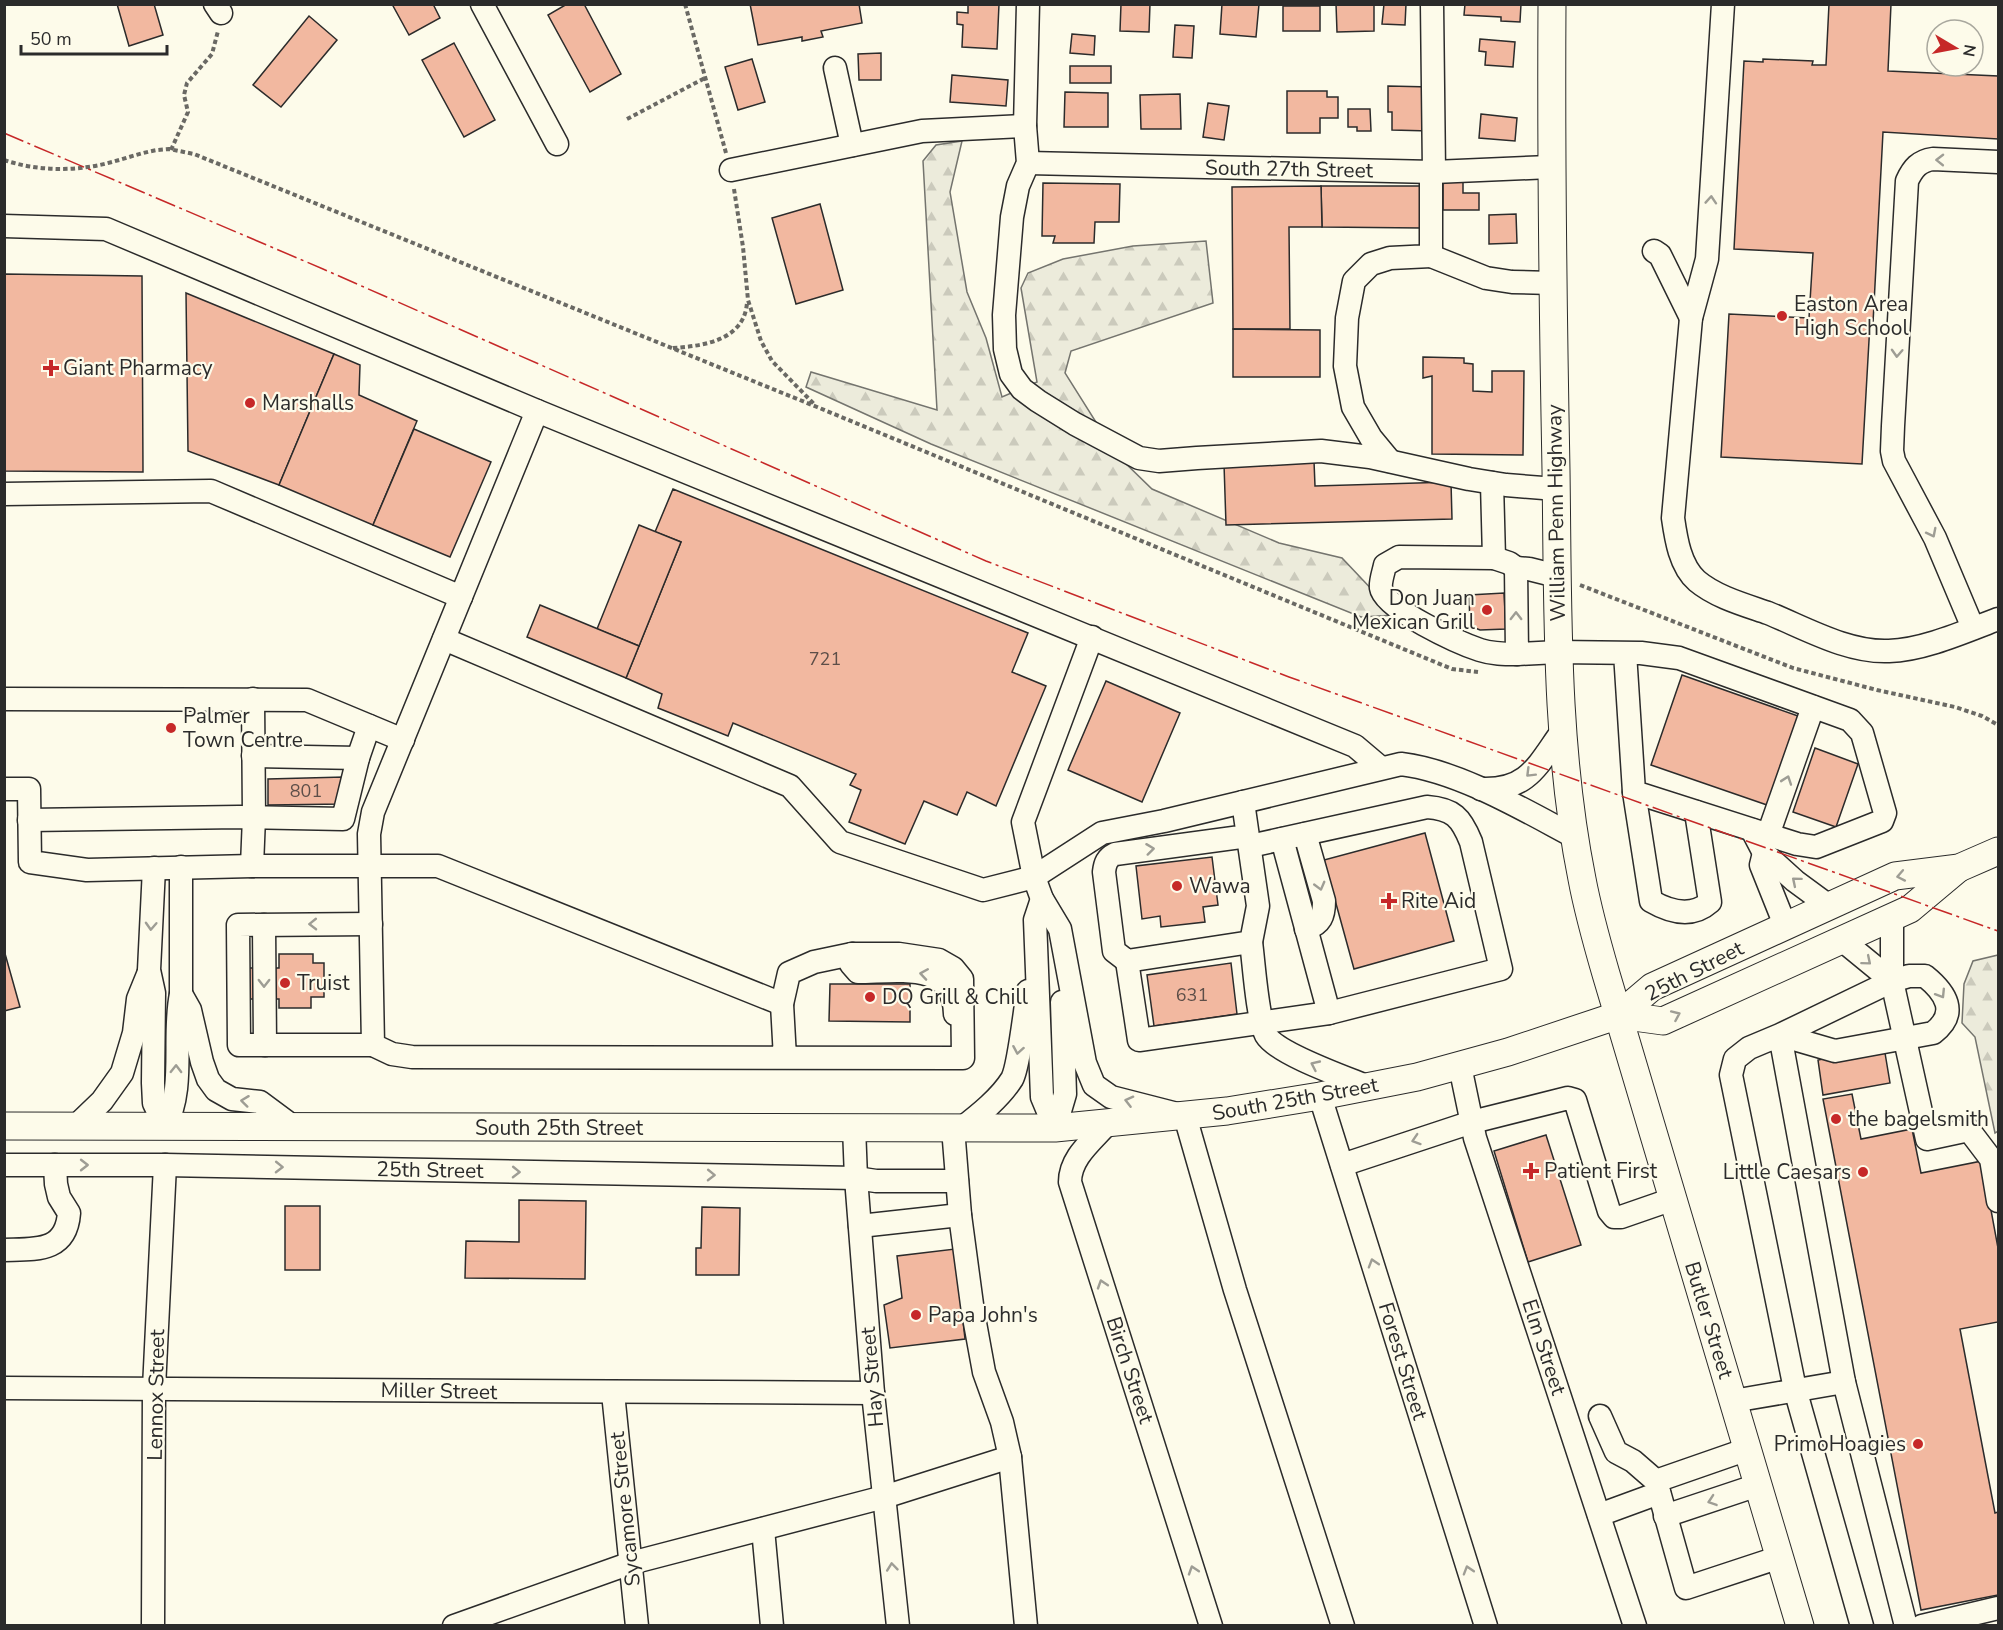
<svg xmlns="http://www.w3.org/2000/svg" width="2003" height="1630" viewBox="0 0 2003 1630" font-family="'Nunito Sans',sans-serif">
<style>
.forest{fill:url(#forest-firs);stroke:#74746e;stroke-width:1.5}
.building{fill:#f2b8a0;stroke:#2b2b2b;stroke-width:1.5}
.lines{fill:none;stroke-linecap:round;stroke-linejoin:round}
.minor-casing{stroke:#2b2b2b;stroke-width:25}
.major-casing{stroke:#2b2b2b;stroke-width:29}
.path{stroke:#6a6964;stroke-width:4;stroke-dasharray:4.5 3;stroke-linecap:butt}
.minor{stroke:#fdfbea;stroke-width:22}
.major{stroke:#fdfbea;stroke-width:27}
.power{stroke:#c62828;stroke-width:1.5;stroke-dasharray:21 4.5 3 4.5;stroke-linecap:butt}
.oneway{stroke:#9e9d94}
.poi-dot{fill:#c62828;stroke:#fdfbea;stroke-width:2}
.labels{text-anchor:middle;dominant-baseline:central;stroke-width:4.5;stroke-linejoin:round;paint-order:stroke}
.number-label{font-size:18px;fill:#5d4e48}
.street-label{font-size:21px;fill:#2b2b2b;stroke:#fdfbea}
.poi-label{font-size:21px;fill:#2b2b2b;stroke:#fdfbea;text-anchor:start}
</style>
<defs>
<pattern id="forest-firs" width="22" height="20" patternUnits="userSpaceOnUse" patternTransform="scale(1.5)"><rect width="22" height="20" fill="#ecebdb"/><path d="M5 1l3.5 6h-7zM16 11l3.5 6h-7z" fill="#cbcabc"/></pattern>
</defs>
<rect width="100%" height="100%" fill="#fdfbea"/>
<g class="forest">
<polygon points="962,141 950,192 967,292 986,338 1002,397 1037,382 1021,288 1028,273 1063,259 1133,246 1206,241 1213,303 1071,351 1065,373 1116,454 1152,489 1279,543 1342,558 1396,615 1361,617 931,444 806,387 811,372 937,410 923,161 936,145"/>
<polygon points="1998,955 1998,1131 1995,1133 1975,1037 1962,1023 1964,984 1973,961"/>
</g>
<g class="building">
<polygon points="117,4 154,4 163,35 129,46"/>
<polygon points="392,4 433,4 440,18 409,35"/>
<polygon points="567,4 584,4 621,74 590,92 548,15"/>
<polygon points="750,4 859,4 862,23 821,31 823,37 802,41 802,37 758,45"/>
<polygon points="968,4 999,4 997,49 962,47 963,25 957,24 957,12 968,13"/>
<polygon points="1121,4 1150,4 1149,32 1120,31"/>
<polygon points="1222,4 1259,4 1256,37 1220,34"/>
<polygon points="1336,4 1374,4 1374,31 1337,32"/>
<polygon points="1384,4 1406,4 1405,25 1382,24"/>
<polygon points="1465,4 1521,4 1520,22 1501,21 1501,17 1464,15"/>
<polygon points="1829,4 1891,4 1888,71 1998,76 1998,139 1883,132 1873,323 1870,323 1862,464 1721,457 1729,314 1809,318 1813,253 1734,249 1744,61 1763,62 1763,59 1813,61 1812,65 1826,65"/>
<rect x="1283" y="6" width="37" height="25"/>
<polygon points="309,16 337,40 281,107 253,85"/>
<polygon points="1175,25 1194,26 1192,58 1173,57"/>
<polygon points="1072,34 1095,36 1094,55 1070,53"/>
<polygon points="1480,39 1515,42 1513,67 1485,65 1486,52 1479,51"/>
<polygon points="454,43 495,120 464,137 422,60"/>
<polygon points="881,53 881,80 859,80 858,54"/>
<polygon points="752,59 765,102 738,110 725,67"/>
<rect x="1070" y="66" width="41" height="17"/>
<polygon points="952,75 1008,80 1006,106 950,102"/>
<polygon points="1388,86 1431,87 1430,131 1392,130 1392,112 1388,112"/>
<polygon points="1287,91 1327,91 1327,97 1338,97 1338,118 1320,118 1320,133 1287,133"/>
<polygon points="1065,92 1108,93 1108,127 1064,127"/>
<polygon points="1180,94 1181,129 1141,129 1140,95"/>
<polygon points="1208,103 1229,106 1224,140 1203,137"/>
<polygon points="1348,109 1370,109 1371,131 1357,131 1357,127 1348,127"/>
<polygon points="1481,114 1517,118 1515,141 1479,138"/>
<polygon points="1443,179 1463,179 1463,193 1479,193 1479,210 1443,210"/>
<polygon points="1043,183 1120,184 1119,222 1095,222 1094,243 1053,243 1055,236 1042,236"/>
<polygon points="1321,186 1421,186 1421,228 1322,227"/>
<polygon points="1321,186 1322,227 1289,227 1290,329 1233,329 1232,187"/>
<polygon points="820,204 843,290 796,304 772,218"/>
<polygon points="1516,214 1517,243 1489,244 1489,215"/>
<polygon points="4,274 142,276 143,472 4,471"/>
<polygon points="186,293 334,354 279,485 188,451"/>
<polygon points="1233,329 1320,330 1320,377 1233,377"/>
<polygon points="334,354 360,365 359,395 417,421 373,525 279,485"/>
<polygon points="1423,357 1464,358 1464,363 1473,364 1473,391 1492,392 1492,371 1524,371 1523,455 1432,454 1432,376 1423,378"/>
<polygon points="414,429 491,462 450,557 373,525"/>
<polygon points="1314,461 1315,486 1451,482 1452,519 1226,525 1224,464"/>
<polygon points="673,489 1028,633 1012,672 1046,686 996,806 967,792 957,815 924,801 905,844 849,822 861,790 850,785 856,774 733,723 728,736 658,708 662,694 626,678 681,542 655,532"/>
<polygon points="639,525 681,542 639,646 597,629"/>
<polygon points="1504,593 1506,629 1480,630 1470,626 1469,595"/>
<polygon points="540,605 639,646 626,678 527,637"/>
<polygon points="1682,675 1798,716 1767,805 1651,765"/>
<polygon points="1106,681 1180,713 1142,802 1068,770"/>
<polygon points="1815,748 1858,764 1836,827 1793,812"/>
<polygon points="344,777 344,804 268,805 268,779"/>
<polygon points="1425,833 1454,941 1354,969 1324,860"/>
<polygon points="1212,857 1218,905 1203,907 1205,922 1161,927 1160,916 1142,919 1136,866"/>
<polygon points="4,950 20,1007 4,1011"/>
<polygon points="279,954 313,954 313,963 324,963 324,997 311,997 311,1008 279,1008 279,999 246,999 246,968 279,968"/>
<polygon points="1231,963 1237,1014 1154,1026 1147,975"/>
<polygon points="830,984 910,984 910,1022 829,1021"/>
<polygon points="1884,1047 1890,1083 1823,1095 1818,1060"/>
<polygon points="1852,1094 1861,1139 1912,1129 1921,1173 1982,1161 1998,1248 1998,1322 1960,1329 1995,1513 1998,1512 1998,1595 1921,1610 1823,1099"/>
<polygon points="1546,1135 1581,1245 1528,1262 1494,1151"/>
<polygon points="519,1200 586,1201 585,1279 465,1278 466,1241 519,1242"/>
<rect x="285" y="1206" width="35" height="64"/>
<polygon points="702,1207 740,1208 739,1275 696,1275 696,1248 701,1248"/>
<polygon points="955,1249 965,1339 890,1348 884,1305 902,1298 897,1256"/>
</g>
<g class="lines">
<defs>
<g id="minor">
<polyline points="215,4 221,13"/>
<polyline points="482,4 557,144"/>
<polyline points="1028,4 1025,126 1028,163 1018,186 1012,217 1004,315 1005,349 1011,374 1022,389 1038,401 1075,424 1139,458 1159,461 1197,458 1321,451 1370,457 1469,479 1506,485 1556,489"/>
<polyline points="1432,4 1434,172"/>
<path d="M 1723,4 L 1707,259 L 1691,318 L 1673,518 C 1676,539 1680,566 1697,581 C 1716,597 1745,605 1768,613 C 1805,628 1848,653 1889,651 C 1924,650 1966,631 1998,619"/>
<polyline points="835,68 852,145"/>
<polyline points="1028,163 1434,172 1550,167"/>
<polyline points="731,170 922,131 1025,126"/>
<polyline points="4,226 106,229 537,411 1355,746 1381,768"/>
<polyline points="1654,251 1660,255 1691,318"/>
<polyline points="1431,256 1486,278 1512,282 1552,283"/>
<polyline points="537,411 373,812 369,834 373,1045 392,1054 412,1057 963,1058 962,979 953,968 939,960 899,954 852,954 814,962 789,973 782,1004 785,1058"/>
<polyline points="1390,461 1371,438 1353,407 1345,366 1347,318 1354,281 1371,264 1390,258 1431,256 1431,172"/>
<polyline points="1492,483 1494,558"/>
<polyline points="4,494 211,491 461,597"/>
<path d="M 1516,568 L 1509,563 L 1494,558 L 1399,557 L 1385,565 C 1384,571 1380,581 1381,588 C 1384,609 1459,643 1480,650 C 1492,654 1504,654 1517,654"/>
<polyline points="1557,576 1529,569 1516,568 1517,654 1558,652 1641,653 1679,658 1850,720 1862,733 1885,813 1882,821 1816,847 1797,844 1634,792 1625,653"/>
<path d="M 1973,628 L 1935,538 L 1894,461 L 1892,451 L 1893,426 L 1907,181 C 1913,168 1919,161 1933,159 L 1998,162"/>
<polyline points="1092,637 1023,822 1034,877 1042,899 1060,929 1085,1063 1094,1085 1111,1097 1185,1116 1235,1290 1343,1626"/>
<path d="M 444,639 L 790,786 L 840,842 L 983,890 L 1034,877 L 1102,833 L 1164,821 L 1401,764 C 1459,771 1524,810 1575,837"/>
<polyline points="4,699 307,700 403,740"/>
<polyline points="253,756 358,758"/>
<polyline points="4,789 29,789 30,862 87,870 252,866 438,866 782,1004"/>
<path d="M 1481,789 C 1529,791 1538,764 1563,730"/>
<path d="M 1634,792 L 1651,901 C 1670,912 1692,918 1710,902 L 1696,812"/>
<path d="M 1243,802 L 1258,906 L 1251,942 L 1127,961 L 1114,951 L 1104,872 C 1105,863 1107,858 1115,854 L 1248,836"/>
<polyline points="29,820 239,817 343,819 358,758 369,726"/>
<polyline points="1752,830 1764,853 1795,881 1829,906"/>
<path d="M 1305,834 L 1324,901 C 1324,916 1321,924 1306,929"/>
<polyline points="1768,835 1813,707"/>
<polyline points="1282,839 1329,1013"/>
<polyline points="1764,853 1761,865 1785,925"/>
<polyline points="252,866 254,817 253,699"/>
<polyline points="154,868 149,970 154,993 153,1083 154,1103 165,1126"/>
<polyline points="1042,899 1035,920 1042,1097 1055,1128"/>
<polyline points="1892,918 1892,981 1927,1139 1969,1130 1991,1159 1998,1201"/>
<polyline points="371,924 238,925 239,1045 373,1045"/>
<polyline points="264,925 265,1045"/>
<polyline points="1842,940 1892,981"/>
<path d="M 1251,942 C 1254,964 1257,1017 1266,1035 C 1277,1054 1347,1078 1369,1087"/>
<path d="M 852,954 L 851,964 L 858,972 C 896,972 954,960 955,1014"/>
<path d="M 1127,961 L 1139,1040 L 1329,1013 L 1501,969 L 1471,842 C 1461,817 1453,809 1427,807 L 1250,846"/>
<polyline points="181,994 190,1010 202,1062 208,1079 216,1090 232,1099 260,1102 295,1128"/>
<polyline points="1460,1066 1475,1138 1635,1626"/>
<polyline points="1320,1096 1486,1626"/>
<path d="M 1107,1124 C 1091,1142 1070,1158 1070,1182 L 1211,1626"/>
<polyline points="76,1126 102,1101 122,1073 134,1033 138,999 149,972"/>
<path d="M 165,1126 C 186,1088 172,1036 181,994 L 181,867"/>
<polyline points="854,1127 856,1178 873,1393 898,1626"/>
<polyline points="953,1128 960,1215 973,1312 984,1372 1002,1422 1010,1457 1026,1626"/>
<path d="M 962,1128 C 980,1114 1000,1098 1012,1079 C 1019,1066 1025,1008 1028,991"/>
<polyline points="1055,1128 1065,1094 1062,1002"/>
<polyline points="4,1165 165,1165 856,1178 876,1181 957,1181"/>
<polyline points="1342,1165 1472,1122 1568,1098 1575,1100 1609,1211 1614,1217 1621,1217 1673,1199"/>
<polyline points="860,1226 960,1215"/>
<path d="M 4,1250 C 35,1249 66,1253 69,1213 L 59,1197 L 56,1184 L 55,1165"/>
<polyline points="4,1388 873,1393"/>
<polyline points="613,1393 637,1626"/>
<polyline points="1733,1401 1844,1382"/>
<polyline points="1600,1416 1616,1452 1633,1461 1656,1481"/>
<polyline points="1748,1449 1656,1481 1686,1588 1780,1557"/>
<polyline points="1599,1515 1659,1493"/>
<polyline points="1665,1516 1758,1485"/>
<polyline points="763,1529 772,1626"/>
<polyline points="153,1626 154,1388 165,1165"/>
<polyline points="454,1626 631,1563 884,1497 1010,1457"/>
<path d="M 1862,1626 L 1795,1389 L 1731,1075 L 1735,1059 L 1749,1048 L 1780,1035 L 1835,1051 L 1933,1033 C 1959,1013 1946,993 1925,976 L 1909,976 L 1892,981 L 1780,1035 L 1844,1382 L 1906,1626"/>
<polyline points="1922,1626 1998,1608"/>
</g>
<g id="major">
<path d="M 1552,4 C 1551,160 1553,314 1556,470 C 1558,606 1555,745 1582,879 C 1588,911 1597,943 1606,974 L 1800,1626"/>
<polyline points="1619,1015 1663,1021 1910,909 1959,868"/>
<polyline points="4,1126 1055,1128 1227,1111 1320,1096 1417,1077 1508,1052 1619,1015 1652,987 1895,876 1959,868 1998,851"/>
</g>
</defs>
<use href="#minor" class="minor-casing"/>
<use href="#major" class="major-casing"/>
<g class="path">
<polyline points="685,4 726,153"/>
<polyline points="627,119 705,78"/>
<polyline points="171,150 188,112 184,95 187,83 212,54 218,31"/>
<path d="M 4,160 C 31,169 60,171 88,167 C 112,164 134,154 157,150 L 169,149 L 194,154 L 817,407 L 1452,669 L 1478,672"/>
<polyline points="734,189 743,247 748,300 761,341 772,361 814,404"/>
<path d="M 673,348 C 704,346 745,340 747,302"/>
<polyline points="1580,585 1793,668 1877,690 1955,707 1982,716 1998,725"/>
</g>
<use href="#minor" class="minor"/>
<use href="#major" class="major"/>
<polyline class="power" points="4,133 323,269 986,561 1289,677 1998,931"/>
</g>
<defs><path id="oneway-chevron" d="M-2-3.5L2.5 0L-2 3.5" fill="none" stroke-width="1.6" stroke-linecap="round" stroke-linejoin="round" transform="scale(1.5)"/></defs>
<g class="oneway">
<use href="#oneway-chevron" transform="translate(1940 160) rotate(-179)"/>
<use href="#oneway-chevron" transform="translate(1711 200) rotate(-86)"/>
<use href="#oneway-chevron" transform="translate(1897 353) rotate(93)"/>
<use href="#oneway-chevron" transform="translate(1932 533) rotate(63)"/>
<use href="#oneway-chevron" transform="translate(1516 616) rotate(-90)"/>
<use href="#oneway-chevron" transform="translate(1530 773) rotate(135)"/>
<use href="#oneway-chevron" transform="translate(1787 780) rotate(-71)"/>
<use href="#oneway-chevron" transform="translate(1150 849) rotate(-7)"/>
<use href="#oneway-chevron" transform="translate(1901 876) rotate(169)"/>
<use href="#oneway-chevron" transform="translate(1796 881) rotate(-140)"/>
<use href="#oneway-chevron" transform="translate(1320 886) rotate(75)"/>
<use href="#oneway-chevron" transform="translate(313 924) rotate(179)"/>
<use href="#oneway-chevron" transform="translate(151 926) rotate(93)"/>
<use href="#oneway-chevron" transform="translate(1867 961) rotate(40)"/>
<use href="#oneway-chevron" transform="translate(924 974) rotate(-171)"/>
<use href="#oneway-chevron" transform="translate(264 983) rotate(90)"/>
<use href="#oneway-chevron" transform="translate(1941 994) rotate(58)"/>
<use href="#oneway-chevron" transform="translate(1676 1015) rotate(-24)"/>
<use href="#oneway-chevron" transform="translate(1018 1050) rotate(100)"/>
<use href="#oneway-chevron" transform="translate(1315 1065) rotate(-155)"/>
<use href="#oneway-chevron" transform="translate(176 1069) rotate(-89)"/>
<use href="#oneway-chevron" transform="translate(245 1101) rotate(-173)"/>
<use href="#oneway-chevron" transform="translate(1129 1101) rotate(-166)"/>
<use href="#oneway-chevron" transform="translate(1416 1140) rotate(162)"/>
<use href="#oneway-chevron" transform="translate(84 1165)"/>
<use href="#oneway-chevron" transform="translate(279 1167) rotate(1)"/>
<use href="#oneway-chevron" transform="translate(516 1172) rotate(1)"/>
<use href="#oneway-chevron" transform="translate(711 1175) rotate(1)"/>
<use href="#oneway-chevron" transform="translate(1373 1263) rotate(-107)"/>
<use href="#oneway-chevron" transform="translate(1102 1284) rotate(-108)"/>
<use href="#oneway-chevron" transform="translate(1712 1501) rotate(161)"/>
<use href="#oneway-chevron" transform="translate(892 1567) rotate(-96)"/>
<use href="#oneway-chevron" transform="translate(1193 1570) rotate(-108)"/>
<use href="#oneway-chevron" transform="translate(1468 1570) rotate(-107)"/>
</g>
<g class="poi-dot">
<circle cx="1782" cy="316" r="6"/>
<path d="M48 359h6v6h6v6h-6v6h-6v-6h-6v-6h6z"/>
<circle cx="250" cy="403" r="6"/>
<circle cx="1487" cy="610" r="6"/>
<circle cx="171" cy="728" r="6"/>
<circle cx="1177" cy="886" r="6"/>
<path d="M1386 892h6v6h6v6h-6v6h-6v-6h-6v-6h6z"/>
<circle cx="285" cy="983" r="6"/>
<circle cx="870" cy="997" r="6"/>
<circle cx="1836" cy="1119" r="6"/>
<path d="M1528 1162h6v6h6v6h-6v6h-6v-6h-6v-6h6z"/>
<circle cx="1863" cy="1172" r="6"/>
<circle cx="916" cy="1315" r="6"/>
<circle cx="1918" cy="1444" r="6"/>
</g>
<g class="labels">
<g class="number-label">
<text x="825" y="659">721</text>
<text x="306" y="791">801</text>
<text x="1192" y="995">631</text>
</g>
<g class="street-label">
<text transform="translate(1289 169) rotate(1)">South 27th Street</text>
<text transform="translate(1556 513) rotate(-91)">William Penn Highway</text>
<text transform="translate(1694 971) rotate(-27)">25th Street</text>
<text transform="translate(1295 1099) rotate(-10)">South 25th Street</text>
<text x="559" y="1128">South 25th Street</text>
<text transform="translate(430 1170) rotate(1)">25th Street</text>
<text transform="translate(1709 1320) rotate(73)">Butler Street</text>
<text transform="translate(1544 1347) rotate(72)">Elm Street</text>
<text transform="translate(1403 1361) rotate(73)">Forest Street</text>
<text transform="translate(1130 1370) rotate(72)">Birch Street</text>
<text transform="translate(872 1377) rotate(-95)">Hay Street</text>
<text transform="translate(439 1391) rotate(1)">Miller Street</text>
<text transform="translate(156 1395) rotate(-89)">Lennox Street</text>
<text transform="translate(625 1509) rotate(-96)">Sycamore Street</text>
</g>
<g class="poi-label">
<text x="1794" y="304">Easton Area<tspan x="1794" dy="24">High School</tspan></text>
<text x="63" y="368">Giant Pharmacy</text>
<text x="262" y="403">Marshalls</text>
<text x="1475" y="598" text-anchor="end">Don Juan<tspan x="1475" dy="24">Mexican Grill</tspan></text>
<text x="183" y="716">Palmer<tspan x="183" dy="24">Town Centre</tspan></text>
<text x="1189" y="886">Wawa</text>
<text x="1401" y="901">Rite Aid</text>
<text x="297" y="983">Truist</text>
<text x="882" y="997">DQ Grill &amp; Chill</text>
<text x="1848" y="1119">the bagelsmith</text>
<text x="1544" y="1171">Patient First</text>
<text x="1851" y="1172" text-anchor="end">Little Caesars</text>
<text x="928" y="1315">Papa John's</text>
<text x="1906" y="1444" text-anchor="end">PrimoHoagies</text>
</g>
</g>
<rect width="2003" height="1630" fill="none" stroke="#2b2b2b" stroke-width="12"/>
<g transform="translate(1955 48) rotate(100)"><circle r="28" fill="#fdfbea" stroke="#a9a89e" stroke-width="1.5"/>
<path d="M0-4.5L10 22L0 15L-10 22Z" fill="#c62828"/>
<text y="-9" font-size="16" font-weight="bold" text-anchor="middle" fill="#2b2b2b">N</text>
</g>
<path d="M21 45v9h146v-9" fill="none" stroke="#2b2b2b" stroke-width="3"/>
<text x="30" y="45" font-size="18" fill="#2b2b2b" stroke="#fdfbea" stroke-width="4.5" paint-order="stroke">50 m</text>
</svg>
